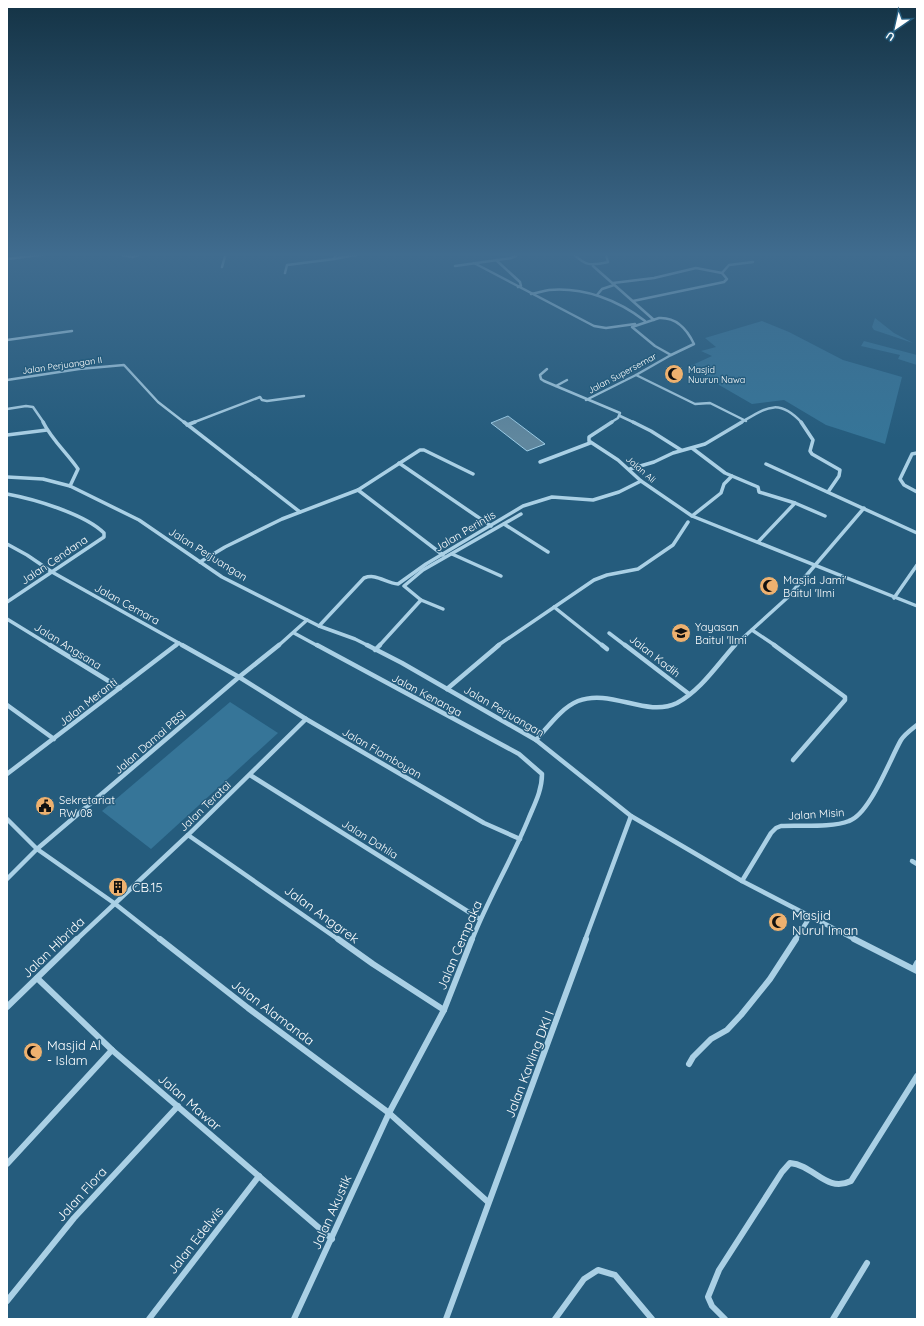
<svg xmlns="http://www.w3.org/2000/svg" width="924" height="1326" viewBox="0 0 924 1326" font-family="Quicksand,sans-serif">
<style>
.green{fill:#367598}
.water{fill:#60879e;stroke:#9ecde6}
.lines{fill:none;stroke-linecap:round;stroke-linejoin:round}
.minor-far3{stroke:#aad0e5;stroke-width:2.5}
.minor-far2{stroke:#aad0e5;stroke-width:3.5}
.minor-far1{stroke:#aad0e5;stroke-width:4.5}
.minor{stroke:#aad0e5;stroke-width:6}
.labels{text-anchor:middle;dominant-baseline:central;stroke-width:3;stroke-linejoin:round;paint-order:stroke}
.far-street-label{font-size:9px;fill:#fff;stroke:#255c7d}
.far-poi-label{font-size:9px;fill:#fff;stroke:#255c7d;text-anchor:start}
.street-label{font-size:11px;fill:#fff;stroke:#255c7d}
.poi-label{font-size:11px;fill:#fff;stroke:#255c7d;text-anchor:start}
.near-poi-label{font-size:13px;fill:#fff;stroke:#255c7d;text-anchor:start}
.near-street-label{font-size:13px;fill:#fff;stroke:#255c7d}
</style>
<rect width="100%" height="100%" fill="#255c7d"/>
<g class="green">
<polygon points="875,318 894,333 913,343 874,330 872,327"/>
<polygon points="762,321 789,332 843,360 902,377 885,444 826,425 784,400 752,404 688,367 712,356 701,351 716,347 705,338"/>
<polygon points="864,341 917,355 917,365 898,359 900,355 861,346"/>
<polygon points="230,702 278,733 151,849 102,811"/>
</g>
<polygon class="water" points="508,416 545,444 527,451 491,423"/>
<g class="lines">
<g class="minor-far3">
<polyline points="113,253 133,257 144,253"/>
<path d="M 572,253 C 586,266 590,266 608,262 L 606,255 L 611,253"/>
<polyline points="655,253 666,253"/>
<polyline points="739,253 748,253"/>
<polyline points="770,255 774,253"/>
<polyline points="7,259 56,253"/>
<polyline points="334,259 366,253"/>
<polyline points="496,260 520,282 521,286 518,287"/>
<polyline points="474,263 594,326 606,328 635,324"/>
<polyline points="455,266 511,258 516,256 514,253"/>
<polyline points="593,266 654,320"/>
<polyline points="222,267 226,253"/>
<polyline points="285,273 287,265 334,259 337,253"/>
<polyline points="613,283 654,278 696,268 722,273"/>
<path d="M 531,294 C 537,293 543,291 549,290 C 584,287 618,300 645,321"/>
<polyline points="597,295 602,289 614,285"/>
<polyline points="633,301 724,282 727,279 722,273 729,265 753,262"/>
<path d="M 659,318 C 677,317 687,329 694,344 L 671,355 L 655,346 L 632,327 Z"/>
<polyline points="7,340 72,331"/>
<polyline points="547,369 540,375 541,379 544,381 620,413 618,418 610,423"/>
<polyline points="636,375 695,404 710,403 746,421"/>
<polyline points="7,380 79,369 124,365 158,402 185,423"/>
<polyline points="556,386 567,380"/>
<polyline points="586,400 636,375 671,355"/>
<polyline points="7,409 26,406 33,407 44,423"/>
<polyline points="620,416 635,423"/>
<polyline points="192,423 260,397 262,400 267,401 304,396"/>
<path d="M 740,423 C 766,408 778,397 802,423"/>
</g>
<g class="minor-far2">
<path d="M 43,422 C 52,440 67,453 78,469 L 70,486"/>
<polyline points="184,422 300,512"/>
<polyline points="612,422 589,437 589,441 618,460 641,481 692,516 917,606"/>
<polyline points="633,422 651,431 681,450"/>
<polyline points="801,422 813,440 810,451 812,454 840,470 839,476 828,492"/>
<polyline points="187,425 195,422"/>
<polyline points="7,435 47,430"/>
<polyline points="692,448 725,473 732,476"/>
<polyline points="917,453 912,454 900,479 904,485 917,492"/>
<polyline points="540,462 590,443"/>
<polyline points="399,463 491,526"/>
<polyline points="766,464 917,533"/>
<polyline points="630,469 654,462 673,453 705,444 742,422"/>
<polyline points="7,477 43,479 70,486 139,520 222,577 319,626 355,639 369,646"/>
<polyline points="358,490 443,555"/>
<path d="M 7,494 C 34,499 85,514 104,533 L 104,537 L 7,602"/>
<polyline points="692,516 721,493 724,484 732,476 758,487 759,492 795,503 825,516"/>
<polyline points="504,524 548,552"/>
<polyline points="758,542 795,503"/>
<polyline points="7,544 27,555 52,572 184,646"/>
<polyline points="452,554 501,576"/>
<polyline points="200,562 225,547 282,519 358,490 420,450 424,450 473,474"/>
<polyline points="894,598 917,565"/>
<polyline points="421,600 404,586 423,570 521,514"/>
<polyline points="554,607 603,646"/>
<polyline points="7,619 51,646"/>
<path d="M 319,626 L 364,578 C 377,573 385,583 398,584 L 426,564 L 523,506 L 552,497 L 593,500 L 619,492 L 641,481"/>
<polyline points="752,630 776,646"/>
<polyline points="294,633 318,646"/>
<polyline points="609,633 626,646"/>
<polyline points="175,646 179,643"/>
<polyline points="278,646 307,620"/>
<polyline points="379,646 421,600 443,609"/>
<polyline points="497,646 594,580 607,575 638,569 673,545 688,522"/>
<polyline points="734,646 787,598 864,508"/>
</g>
<g class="minor-far1">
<polyline points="50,645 120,688"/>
<polyline points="182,645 239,677 306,719 484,823 520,839"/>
<path d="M 317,645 L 519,754 L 542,774 C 542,791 534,805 528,820 C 511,861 488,899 472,940"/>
<polyline points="367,645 402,663 536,740 631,816 742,881 856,940"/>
<polyline points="602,645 607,649"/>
<polyline points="625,645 689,694"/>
<polyline points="774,645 845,697 845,700 793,760"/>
<polyline points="375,650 380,645"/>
<polyline points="447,689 499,645"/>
<polyline points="7,705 54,739"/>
<path d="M 536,740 C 548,727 561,708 578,701 C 611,688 646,718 677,703 C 701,690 717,665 735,645"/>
<polyline points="7,774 176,645"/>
<polyline points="250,775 480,919"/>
<polyline points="7,819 37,849 114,903 161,940"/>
<polyline points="188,835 339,940"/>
<polyline points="912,861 917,864"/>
<polyline points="7,879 37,849 239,677 279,645"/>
<path d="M 742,881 L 771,833 L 776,828 L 781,826 C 800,825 832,828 849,821 C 870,814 890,759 901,740 C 905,734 912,729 917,725"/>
<polyline points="76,940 188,835 306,719"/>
<polyline points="585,940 631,816"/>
<polyline points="795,940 810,917"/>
</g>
<g class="minor">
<polyline points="160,939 248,1008 389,1113 488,1202"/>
<polyline points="338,939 373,964 444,1010"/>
<polyline points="854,939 917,971"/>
<polyline points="914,969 917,963"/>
<polyline points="37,978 112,1050 332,1239"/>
<polyline points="7,1007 77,939"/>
<polyline points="689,1064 693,1057 711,1039 727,1030 741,1015 770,979 796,939"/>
<polyline points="7,1164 112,1050"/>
<polyline points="7,1301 74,1218 178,1106"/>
<polyline points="149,1319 259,1176"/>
<polyline points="294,1319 389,1113 444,1010 472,939"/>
<polyline points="446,1319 586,939"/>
<polyline points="555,1319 584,1279 598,1270 615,1275 652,1319"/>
<path d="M 725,1319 L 712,1306 L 708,1297 L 719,1270 L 782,1172 L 790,1163 C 814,1165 826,1193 851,1181 L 917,1076"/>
<polyline points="833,1319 867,1263"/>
</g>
</g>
<linearGradient id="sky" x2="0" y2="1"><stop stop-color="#143345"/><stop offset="0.58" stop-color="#406c8f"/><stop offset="1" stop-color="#406c8f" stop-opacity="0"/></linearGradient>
<rect width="924" height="439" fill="url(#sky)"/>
<defs>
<symbol id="mosque-disc" viewBox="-11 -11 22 22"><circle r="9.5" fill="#eeb16f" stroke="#255c7d"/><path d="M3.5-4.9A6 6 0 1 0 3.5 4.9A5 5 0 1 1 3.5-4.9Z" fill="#111"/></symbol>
<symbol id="school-disc" viewBox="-11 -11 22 22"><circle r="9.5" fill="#eeb16f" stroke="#255c7d"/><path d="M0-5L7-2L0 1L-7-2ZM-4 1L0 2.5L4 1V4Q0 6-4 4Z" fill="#111"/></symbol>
<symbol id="civic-disc" viewBox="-11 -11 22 22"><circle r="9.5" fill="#eeb16f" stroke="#255c7d"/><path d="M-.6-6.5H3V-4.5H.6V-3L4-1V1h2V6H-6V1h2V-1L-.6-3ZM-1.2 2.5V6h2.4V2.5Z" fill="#111"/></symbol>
<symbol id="building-disc" viewBox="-11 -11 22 22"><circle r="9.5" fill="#eeb16f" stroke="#255c7d"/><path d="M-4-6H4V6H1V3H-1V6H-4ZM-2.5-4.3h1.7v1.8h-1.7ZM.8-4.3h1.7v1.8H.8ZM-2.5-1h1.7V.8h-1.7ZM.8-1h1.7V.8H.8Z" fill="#111"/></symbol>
</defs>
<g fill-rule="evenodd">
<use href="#mosque-disc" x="663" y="363" width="22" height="22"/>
<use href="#mosque-disc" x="758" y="575" width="22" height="22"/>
<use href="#school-disc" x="670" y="622" width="22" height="22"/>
<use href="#civic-disc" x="34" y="795" width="22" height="22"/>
<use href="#building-disc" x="107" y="876" width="22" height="22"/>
<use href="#mosque-disc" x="767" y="911" width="22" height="22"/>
<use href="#mosque-disc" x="22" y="1041" width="22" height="22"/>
</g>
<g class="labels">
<g class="far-street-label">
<text transform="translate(62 365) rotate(-8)">Jalan Perjuangan II</text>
<text transform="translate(622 373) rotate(-28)">Jalan Supersemar</text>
<text transform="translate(641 469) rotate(41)">Jalan Ali</text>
</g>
<g class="far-poi-label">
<text x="688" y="369">Masjid<tspan x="688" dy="10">Nuurun Nawa</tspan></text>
</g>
<g class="street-label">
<text transform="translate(465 531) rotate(-31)">Jalan Perintis</text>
<text transform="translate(208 554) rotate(32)">Jalan Perjuangan</text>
<text transform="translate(54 560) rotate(-34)">Jalan Cendana</text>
<text transform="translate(127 604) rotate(29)">Jalan Cemara</text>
<text transform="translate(68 646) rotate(32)">Jalan Angsana</text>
<text transform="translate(655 656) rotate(38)">Jalan Kadih</text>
<text transform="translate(427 695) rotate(28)">Jalan Kenanga</text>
<text transform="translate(88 702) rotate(-38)">Jalan Meranti</text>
<text transform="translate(504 711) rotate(30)">Jalan Perjuangan</text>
<text transform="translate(150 742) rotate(-41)">Jalan Damai PBSI</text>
<text transform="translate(382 753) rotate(30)">Jalan Flamboyan</text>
<text transform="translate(205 806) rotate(-44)">Jalan Teratai</text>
<text transform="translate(816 814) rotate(-4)">Jalan Misin</text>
<text transform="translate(370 839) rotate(32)">Jalan Dahlia</text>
</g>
<g class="poi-label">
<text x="783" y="580">Masjid Jami'<tspan x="783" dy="13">Baitul 'Ilmi</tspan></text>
<text x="695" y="627">Yayasan<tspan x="695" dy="13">Baitul 'Ilmi</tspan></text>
<text x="59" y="800">Sekretariat<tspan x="59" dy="13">RW 08</tspan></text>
</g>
<g class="near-poi-label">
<text x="132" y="887">CB.15</text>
<text x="792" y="915">Masjid<tspan x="792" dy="15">Nurul Iman</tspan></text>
<text x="47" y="1045">Masjid Al<tspan x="47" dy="15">- Islam</tspan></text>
</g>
<g class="near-street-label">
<text transform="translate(322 914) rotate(36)">Jalan Anggrek</text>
<text transform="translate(459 945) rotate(-67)">Jalan Cempaka</text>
<text transform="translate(53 947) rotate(-44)">Jalan Hibrida</text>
<text transform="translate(273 1012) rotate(37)">Jalan Alamanda</text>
<text transform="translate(529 1064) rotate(-69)">Jalan Kavling DKI I</text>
<text transform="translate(190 1102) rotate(41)">Jalan Mawar</text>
<text transform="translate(81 1194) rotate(-48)">Jalan Flora</text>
<text transform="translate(331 1212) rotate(-66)">Jalan Akustik</text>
<text transform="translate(195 1240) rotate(-52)">Jalan Edelwis</text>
</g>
</g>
<rect width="924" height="1326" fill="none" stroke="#ffffff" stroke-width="16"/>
<g transform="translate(896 28) rotate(214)" stroke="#255c7d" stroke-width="3" paint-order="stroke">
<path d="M0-3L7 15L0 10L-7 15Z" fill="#ffffff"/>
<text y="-6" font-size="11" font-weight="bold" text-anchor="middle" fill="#ffffff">U</text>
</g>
</svg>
